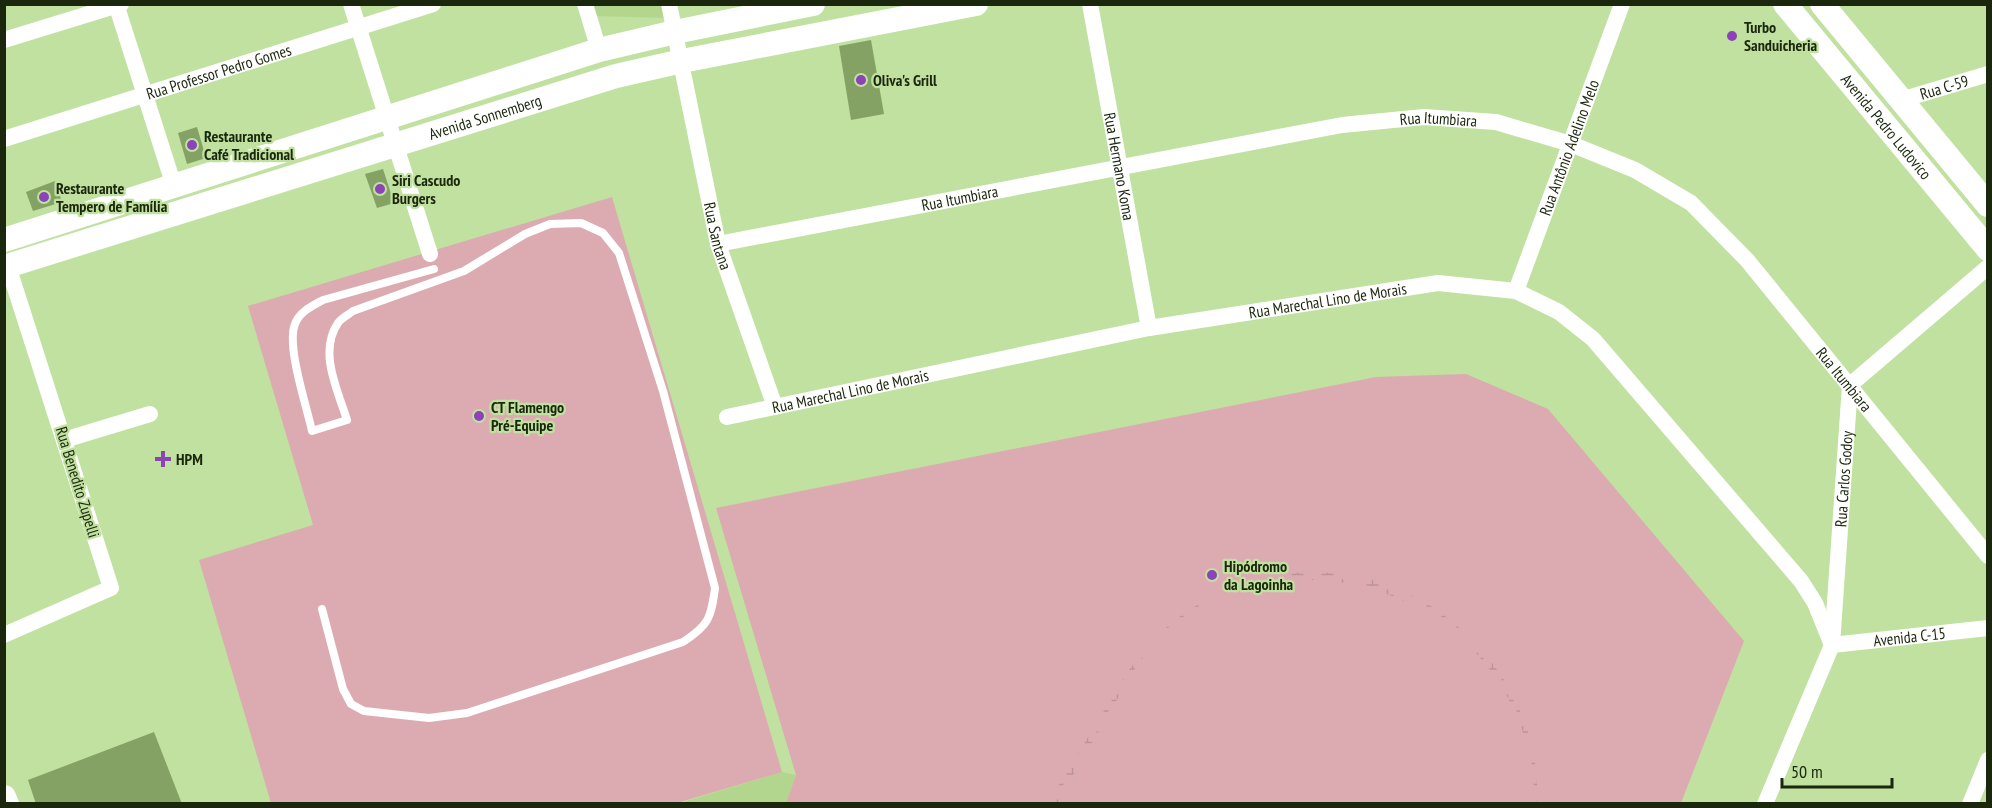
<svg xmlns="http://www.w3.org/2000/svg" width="1992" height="808" viewBox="0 0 1992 808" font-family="'PT Sans Narrow',sans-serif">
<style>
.built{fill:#b2d68d}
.green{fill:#dcabb1}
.wetland{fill:url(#wetland-marsh)}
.building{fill:#84a264}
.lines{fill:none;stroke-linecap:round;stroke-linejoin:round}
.lane{stroke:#fff;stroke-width:8}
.street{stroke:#fff;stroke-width:16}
.secondary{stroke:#fff;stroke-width:24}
.poi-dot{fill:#8b44b8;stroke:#c0e19f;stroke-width:2}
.labels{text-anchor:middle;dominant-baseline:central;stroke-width:4.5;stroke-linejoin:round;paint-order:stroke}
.poi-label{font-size:16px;font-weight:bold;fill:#1b270d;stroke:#c0e19f;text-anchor:start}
.street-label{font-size:16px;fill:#1b270d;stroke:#c0e19f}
</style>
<defs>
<pattern id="wetland-marsh" width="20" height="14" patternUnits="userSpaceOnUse" patternTransform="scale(1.5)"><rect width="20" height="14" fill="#dcabb1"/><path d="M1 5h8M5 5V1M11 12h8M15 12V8" fill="none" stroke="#bc9397"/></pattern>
</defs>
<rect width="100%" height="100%" fill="#c0e19f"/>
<g class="built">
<polygon points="593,5 666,5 667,18 596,16"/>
<polygon points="782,772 796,775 786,803 677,804"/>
</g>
<g class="green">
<polygon points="612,197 782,772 677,803 271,803 199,560 313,525 248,306"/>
<polygon points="1466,374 1548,409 1744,641 1681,803 786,803 796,775 716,508 1376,377"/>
</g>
<path class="wetland" d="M 1304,572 C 1335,572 1365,576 1394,587 C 1480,622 1542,710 1537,803 L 1535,803 C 1534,774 1529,746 1518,719 C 1473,607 1339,550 1227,596 C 1189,612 1155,637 1133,672 L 1061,796 L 1064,803 L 1047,803 C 1065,775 1083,746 1100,717 C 1111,700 1120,682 1132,666 C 1174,607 1233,579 1304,572 Z"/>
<g class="building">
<polygon points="871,40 884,114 851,120 839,46"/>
<polygon points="197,127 206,158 187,164 178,133"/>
<polygon points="383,169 394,203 377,208 365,174"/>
<polygon points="55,181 62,202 33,211 26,192"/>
<polygon points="154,732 182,804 36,804 28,780"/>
</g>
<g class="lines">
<path class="lane" d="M 322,609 L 343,689 L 351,704 L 364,711 L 429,718 L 467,713 L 683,642 C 709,625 711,618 715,588 L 663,391 L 619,253 L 603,233 L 581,223 L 550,224 L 525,234 L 464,271 L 353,311 C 348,315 341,318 338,323 C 318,352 338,391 347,420 L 312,431 C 307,407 286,346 295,324 C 299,312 312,306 323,300 L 434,269"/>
<g class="street">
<polyline points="116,4 174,186"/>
<polyline points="351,4 430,254"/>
<polyline points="585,4 599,50"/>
<path id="s1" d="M 669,4 L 718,244 L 775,407"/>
<path id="s2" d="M 1090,4 L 1149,328"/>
<polyline points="4,40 121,4"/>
<path id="s3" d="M 1901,100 L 1988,74"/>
<path id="s4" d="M 4,139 L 433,4"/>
<path id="s5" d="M 718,244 L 1342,125 L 1424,117 L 1496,122 L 1571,144 L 1635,170 L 1691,203 L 1747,260 L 1988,556"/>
<path id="s6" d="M 1516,291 L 1622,4"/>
<path id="s7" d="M 727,417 L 1149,328 L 1438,283 L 1516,291 L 1559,312 L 1593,339 L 1801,581 L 1815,603 L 1832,645"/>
<polyline points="64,440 150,414"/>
<polyline points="4,635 111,588 8,266"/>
<path id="s8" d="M 1832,645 L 1988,628"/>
<path id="s9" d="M 1765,804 L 1832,645 L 1850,385 L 1988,267"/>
<polyline points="1970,804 1988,760"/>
</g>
<g class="secondary">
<path id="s10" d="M 1785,4 L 1988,249"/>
<polyline points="1822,4 1988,205"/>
<polyline points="4,240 599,50 675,32 813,4"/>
<path id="s11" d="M 4,267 L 616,76 L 682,61 L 976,4"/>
<polyline points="4,797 7,804"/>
</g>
</g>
<g class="poi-dot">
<circle cx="1732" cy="36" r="6"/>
<circle cx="861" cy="80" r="6"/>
<circle cx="192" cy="145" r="6"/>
<circle cx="380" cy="189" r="6"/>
<circle cx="44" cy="197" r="6"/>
<circle cx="479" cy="416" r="6"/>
<path d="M160 450h6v6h6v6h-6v6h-6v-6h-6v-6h6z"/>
<circle cx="1212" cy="575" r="6"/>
</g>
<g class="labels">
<g class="poi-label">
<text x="1744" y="27">Turbo<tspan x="1744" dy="18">Sanduicheria</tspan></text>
<text x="873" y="80">Oliva's Grill</text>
<text x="204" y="136">Restaurante<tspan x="204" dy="18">Café Tradicional</tspan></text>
<text x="392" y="180">Siri Cascudo<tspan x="392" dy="18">Burgers</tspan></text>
<text x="56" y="188">Restaurante<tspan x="56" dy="18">Tempero de Família</tspan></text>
<text x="491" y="407">CT Flamengo<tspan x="491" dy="18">Pré-Equipe</tspan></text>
<text x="176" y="459">HPM</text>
<text x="1224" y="566">Hipódromo<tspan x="1224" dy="18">da Lagoinha</tspan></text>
</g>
<g class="street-label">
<text stroke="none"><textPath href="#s4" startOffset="225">Rua Professor Pedro Gomes</textPath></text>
<text stroke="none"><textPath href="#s3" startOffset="45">Rua C-59</textPath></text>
<text stroke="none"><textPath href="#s11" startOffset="504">Avenida Sonnemberg</textPath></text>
<text stroke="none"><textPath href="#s5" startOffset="732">Rua Itumbiara</textPath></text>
<text stroke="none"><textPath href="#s10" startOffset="159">Avenida Pedro Ludovico</textPath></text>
<text stroke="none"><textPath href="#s6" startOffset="153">Rua Antônio Adelino Melo</textPath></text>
<text stroke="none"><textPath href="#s2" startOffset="165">Rua Hermano Koma</textPath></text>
<text stroke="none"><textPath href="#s5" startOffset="246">Rua Itumbiara</textPath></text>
<text stroke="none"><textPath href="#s1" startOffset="237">Rua Santana</textPath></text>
<text stroke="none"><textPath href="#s7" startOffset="612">Rua Marechal Lino de Morais</textPath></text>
<text stroke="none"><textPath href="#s5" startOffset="1236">Rua Itumbiara</textPath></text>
<text stroke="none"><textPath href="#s7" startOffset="126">Rua Marechal Lino de Morais</textPath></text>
<text stroke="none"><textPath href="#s9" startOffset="339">Rua Carlos Godoy</textPath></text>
<text transform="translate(78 482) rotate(73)">Rua Benedito Zupelli</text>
<text stroke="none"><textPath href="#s8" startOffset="78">Avenida C-15</textPath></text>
</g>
</g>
<rect width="1992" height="808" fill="none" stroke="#1b270d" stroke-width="12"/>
<path d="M1782 778v9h110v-9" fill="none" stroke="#1b270d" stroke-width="3"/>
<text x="1791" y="778" font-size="18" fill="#1b270d" stroke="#c0e19f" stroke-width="4.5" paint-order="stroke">50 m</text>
</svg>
